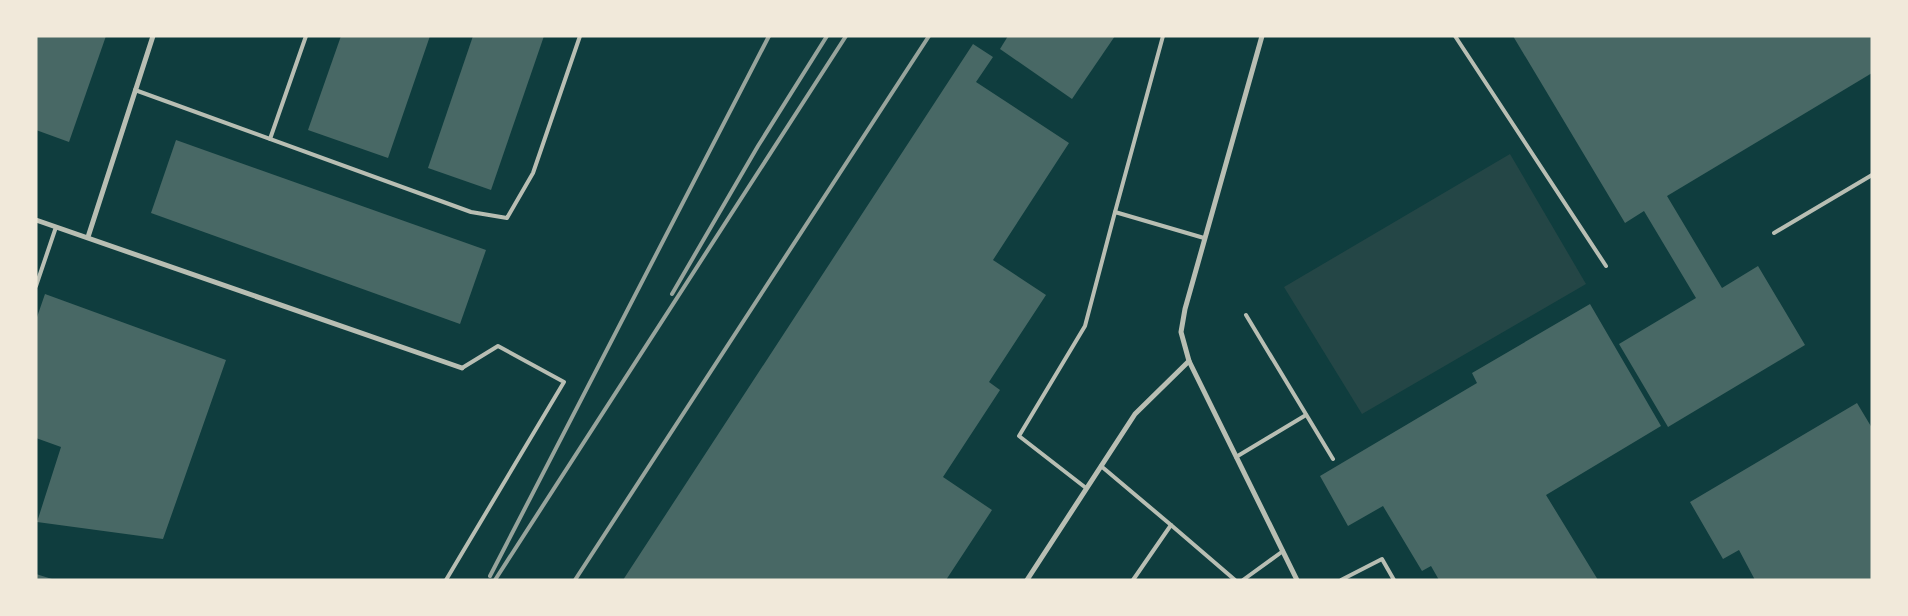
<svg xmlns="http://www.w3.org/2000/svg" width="1908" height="616" viewBox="0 0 1908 616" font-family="'Nunito Sans',sans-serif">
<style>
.green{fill:#244646}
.building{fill:#486865}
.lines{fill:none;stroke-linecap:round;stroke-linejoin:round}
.service{stroke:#b8beb3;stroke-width:4}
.minor{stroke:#b8beb3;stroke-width:5}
.rail{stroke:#97a49c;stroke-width:4}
</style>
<rect width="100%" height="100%" fill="#0f3d3e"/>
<polygon class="green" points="1510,154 1586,284 1362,414 1284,287"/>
<g class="building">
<polygon points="36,36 106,36 69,142 36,130"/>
<polygon points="341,36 430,36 388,158 308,130"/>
<polygon points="473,36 544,36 491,190 428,168"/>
<polygon points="1008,36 1115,36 1072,99 1000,49"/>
<polygon points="1513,36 1872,36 1872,73 1667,196 1722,288 1758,266 1805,345 1668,427 1619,344 1696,298 1644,211 1625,223"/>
<polygon points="973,44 993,57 976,82 1069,143 993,260 1046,295 989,382 1000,390 943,477 992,510 946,580 623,580"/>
<polygon points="176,140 486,250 460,324 151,213"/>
<polygon points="45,294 226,360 163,539 37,522 61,447 36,438 36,320"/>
<polygon points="1590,304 1661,426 1546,495 1598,580 1439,580 1431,566 1422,571 1383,506 1348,526 1320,476 1477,383 1472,373"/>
<polygon points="1857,403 1872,428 1872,580 1755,580 1739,550 1723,559 1690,502"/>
<polygon points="36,574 52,579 52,580 36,580"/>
</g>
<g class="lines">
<g class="service">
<polyline points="1455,36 1606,266"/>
<polyline points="135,90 471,212 507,218 533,173 580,36"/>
<polyline points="270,139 306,36"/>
<polyline points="1115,212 1163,36"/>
<polyline points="1774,233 1872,175"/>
<polyline points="36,286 56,227"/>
<polyline points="1246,315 1333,459"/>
<polyline points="1236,457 1306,415"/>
<polyline points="1101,466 1171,525"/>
<polyline points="1086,488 1019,436 1085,326 1115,212 1204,238"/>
<polyline points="446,580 564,382 498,346 462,368"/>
<polyline points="1133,580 1171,525 1235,580"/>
<polyline points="1243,580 1283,551"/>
<polyline points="1341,580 1382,559 1394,580"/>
</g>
<g class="minor">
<polyline points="1262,36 1185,309 1181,332 1189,361 1297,580"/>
<polyline points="36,220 462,368"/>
<polyline points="88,237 153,36"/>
<polyline points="1027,580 1135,414 1189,361"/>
</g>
<g class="rail">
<polyline points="672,294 758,146 827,36"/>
<polyline points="490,576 769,36"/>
<polyline points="495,580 846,36"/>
<polyline points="575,580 929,36"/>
</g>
</g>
<rect width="1908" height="616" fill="none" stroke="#f1e9da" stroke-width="75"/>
</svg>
